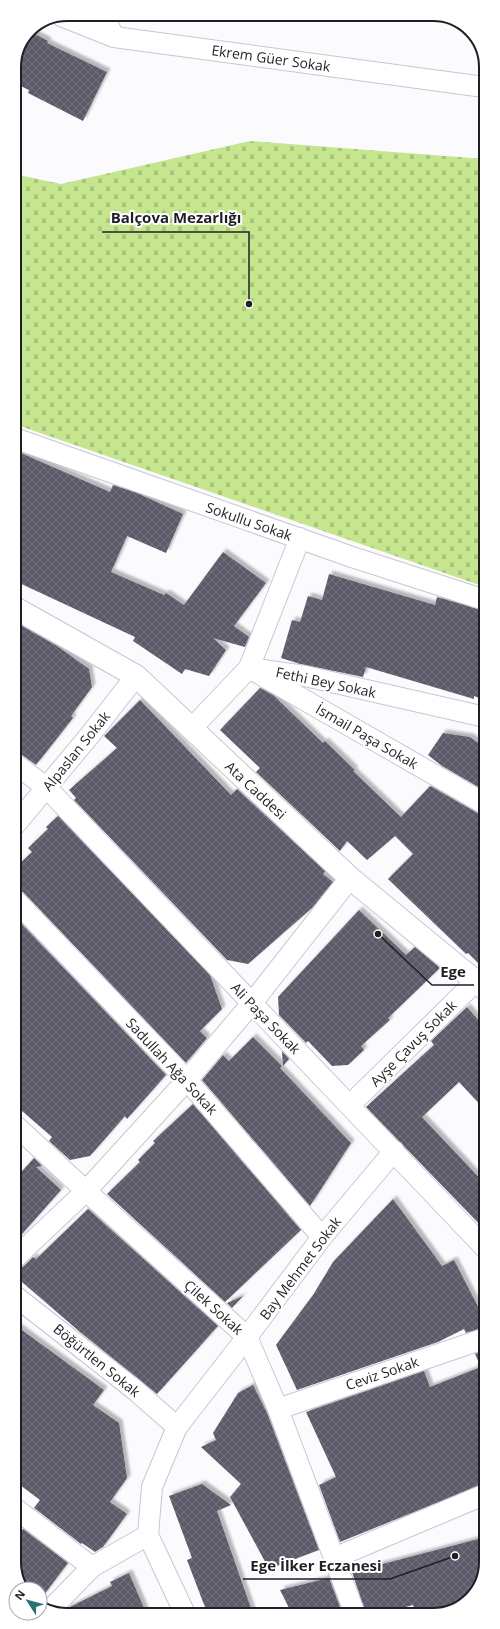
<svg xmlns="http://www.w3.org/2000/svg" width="500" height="1629" viewBox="0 0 500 1629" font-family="'Open Sans',sans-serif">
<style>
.cemetery{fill:url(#cemetery-stones)}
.building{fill:url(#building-cross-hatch);filter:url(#shadow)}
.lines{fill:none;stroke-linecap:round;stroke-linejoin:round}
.street-casing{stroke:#c8c5d6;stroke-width:22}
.secondary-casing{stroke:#c8c5d6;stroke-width:24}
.street{stroke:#fff;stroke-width:20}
.secondary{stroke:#fff;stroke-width:22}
.labels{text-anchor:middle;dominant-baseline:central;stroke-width:4;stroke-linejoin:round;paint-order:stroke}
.street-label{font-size:14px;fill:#201f25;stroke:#fff}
.rim{fill:none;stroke:#201f25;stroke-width:2}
.leader{fill:none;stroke:#201f25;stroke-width:1.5}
.callout-dot{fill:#201f25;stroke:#fff;stroke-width:1.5}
.callout-label{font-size:15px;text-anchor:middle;font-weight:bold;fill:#201f25;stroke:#fff;stroke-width:4;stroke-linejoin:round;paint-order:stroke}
</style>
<defs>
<pattern id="cemetery-stones" width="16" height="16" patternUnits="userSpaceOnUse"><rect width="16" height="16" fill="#c5e68f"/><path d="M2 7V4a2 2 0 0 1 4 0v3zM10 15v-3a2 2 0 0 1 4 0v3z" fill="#a9c57b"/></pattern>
<pattern id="building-cross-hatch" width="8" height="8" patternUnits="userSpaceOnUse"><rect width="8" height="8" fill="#5d5a69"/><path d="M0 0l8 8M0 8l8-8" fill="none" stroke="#75727e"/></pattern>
<filter id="shadow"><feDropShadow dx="3.5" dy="-3.5" stdDeviation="1" flood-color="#0004"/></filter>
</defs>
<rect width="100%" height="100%" fill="#fbfbfe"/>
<polygon class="cemetery" points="250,141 484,159 485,587 14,424 14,174 61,184"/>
<g class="building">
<polygon points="29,31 48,41 47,43 107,72 83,121 28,93 29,90 14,83 14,67"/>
<polygon points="14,450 110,492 113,485 137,493 183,514 166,553 127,536 111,572 164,595 166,593 184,605 223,552 266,583 234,626 249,637 245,647 213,638 226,650 209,676 185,669 182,674 133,641 135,637 15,581"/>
<polygon points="329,574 435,605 437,597 485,611 485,700 474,696 474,699 366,667 363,677 300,664 281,658 292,620 300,622 308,596 322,600"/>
<polygon points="15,622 57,646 89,669 92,687 71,716 73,718 36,765 22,755 15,753"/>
<polygon points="260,688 273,695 323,743 325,741 355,770 353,771 401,817 430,786 479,814 485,815 485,970 468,953 466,954 388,879 413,854 395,836 367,860 347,841 340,851 256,772 260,768 220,730"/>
<polygon points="140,700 231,795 237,789 325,871 323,874 333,882 312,908 248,964 227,960 74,800 76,798 69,790 117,748 104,736"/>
<polygon points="443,733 470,737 485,748 485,791 442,766 428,755"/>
<polygon points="58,816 210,975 222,1009 200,1031 207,1038 186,1063 23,892 15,889 15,868 32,852 28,848 48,829 46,827"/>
<polygon points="359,910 406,955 415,947 440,968 388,1018 390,1020 361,1046 364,1050 348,1065 332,1066 308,1041 306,1043 279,1015 278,997"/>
<polygon points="15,917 166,1075 127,1119 125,1116 90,1156 70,1160 49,1141 52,1137 15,1105"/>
<polygon points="467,1007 485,1028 485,1110 459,1082 422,1117 486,1185 486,1231 366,1107 434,1045 431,1041"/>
<polygon points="253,1037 282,1066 280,1068 351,1143 310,1206 202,1080 223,1055 229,1061"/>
<polygon points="282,1051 289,1059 283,1066"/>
<polygon points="193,1104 301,1230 225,1302 107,1194 140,1162 138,1160 155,1143 153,1141"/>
<polygon points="34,1158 42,1166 36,1167 61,1190 15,1242 15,1179"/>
<polygon points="393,1199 442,1266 454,1260 486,1322 486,1327 466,1333 464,1329 438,1342 297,1390 276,1345 313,1295 333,1262"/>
<polygon points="88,1209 218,1326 157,1394 80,1332 15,1276 15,1269 23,1267 33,1257 36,1259"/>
<polygon points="243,1296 232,1308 227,1303"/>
<polygon points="15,1325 104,1390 93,1405 119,1423 127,1478 110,1502 127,1514 103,1547 95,1552 82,1543 81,1544 34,1508 40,1500 16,1482"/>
<polygon points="486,1350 486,1483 340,1542 319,1485 336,1477 306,1412 424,1371 430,1387 481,1367 475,1354"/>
<polygon points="253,1385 267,1413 319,1550 269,1569 230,1497 241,1484 201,1447 216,1440 213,1433 238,1393"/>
<polygon points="202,1484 231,1505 217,1511 253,1614 208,1614 203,1602 187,1560 192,1558 169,1496"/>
<polygon points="23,1529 68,1563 43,1596 40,1594 40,1589 33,1589 16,1576 16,1538"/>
<polygon points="486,1537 486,1562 475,1595 447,1613 415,1613 413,1605 379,1614 366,1614 352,1572"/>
<polygon points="129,1573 147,1615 62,1614 68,1608 112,1586 110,1582"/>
<polygon points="329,1578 340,1607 328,1614 292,1614 280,1590"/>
</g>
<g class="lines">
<defs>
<g id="street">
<polyline points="103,14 114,37"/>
<polyline points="61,16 114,37 484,87"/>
<polyline points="14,438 352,557 485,600"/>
<polyline points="300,538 249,668 485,804"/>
<polyline points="191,729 249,668 305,676 485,717"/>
<polyline points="15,764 46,787 486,1249"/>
<polyline points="15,825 90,735 136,676"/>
<polyline points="15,900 187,1080 322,1237"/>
<polyline points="350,1105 476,981"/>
<polyline points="15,1125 86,1191 247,1337 278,1409 355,1614"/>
<polyline points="15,1258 86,1191 187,1080 252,1003 350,878"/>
<polyline points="15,1296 135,1390 177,1427"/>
<polyline points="278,1409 486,1338"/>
<polyline points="16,1509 92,1567"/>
<polyline points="148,1535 185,1614"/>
<polyline points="334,1558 486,1494"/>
<polyline points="50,1610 92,1567 148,1535 152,1487 177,1427 247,1337 322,1237 394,1151"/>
</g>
<polyline id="secondary" points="15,608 136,676 350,878 485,989"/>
</defs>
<use href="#street" class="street-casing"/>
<use href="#secondary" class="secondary-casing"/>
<use href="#street" class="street"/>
<use href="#secondary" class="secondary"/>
</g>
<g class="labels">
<g class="street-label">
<text transform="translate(271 58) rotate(8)">Ekrem Güer Sokak</text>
<text transform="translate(249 521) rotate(19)">Sokullu Sokak</text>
<text transform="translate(326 682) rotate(12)">Fethi Bey Sokak</text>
<text transform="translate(367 736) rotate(30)">İsmail Paşa Sokak</text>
<text transform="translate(76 751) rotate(-51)">Alpaslan Sokak</text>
<text transform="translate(256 790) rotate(43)">Ata Caddesi</text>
<text transform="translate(266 1018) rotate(46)">Ali Paşa Sokak</text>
<text transform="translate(413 1043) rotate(-45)">Ayşe Çavuş Sokak</text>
<text transform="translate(172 1066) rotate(47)">Sadullah Ağa Sokak</text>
<text transform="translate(300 1268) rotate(-53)">Bay Mehmet Sokak</text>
<text transform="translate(214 1307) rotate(42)">Çilek Sokak</text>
<text transform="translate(97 1360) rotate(39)">Böğürtlen Sokak</text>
<text transform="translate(382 1373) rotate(-19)">Ceviz Sokak</text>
</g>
</g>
<path d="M0 0H500V1629H0ZM67 21H433A46 46 0 0 1 479 67V1562A46 46 0 0 1 433 1608H67A46 46 0 0 1 21 1562V67A46 46 0 0 1 67 21Z" fill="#fff" fill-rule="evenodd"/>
<path class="rim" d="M67 21H433A46 46 0 0 1 479 67V1562A46 46 0 0 1 433 1608H67A46 46 0 0 1 21 1562V67A46 46 0 0 1 67 21Z"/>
<path class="leader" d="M249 304L249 232H102M378 934L432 985H474M455 1556L390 1579H243"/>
<g class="callout-dot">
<circle cx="249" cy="304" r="4"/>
<circle cx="378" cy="934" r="4"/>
<circle cx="455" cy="1556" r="4"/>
</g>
<g class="callout-label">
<text x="176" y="223">Balçova Mezarlığı</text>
<text x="453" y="977">Ege</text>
<text x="316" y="1571">Ege İlker Eczanesi</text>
</g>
<g transform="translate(28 1601) rotate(306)"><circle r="19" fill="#ffffff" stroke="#a6a5a8"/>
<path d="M0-3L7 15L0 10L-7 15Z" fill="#287271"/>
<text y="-6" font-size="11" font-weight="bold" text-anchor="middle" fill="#201f25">N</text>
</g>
</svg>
